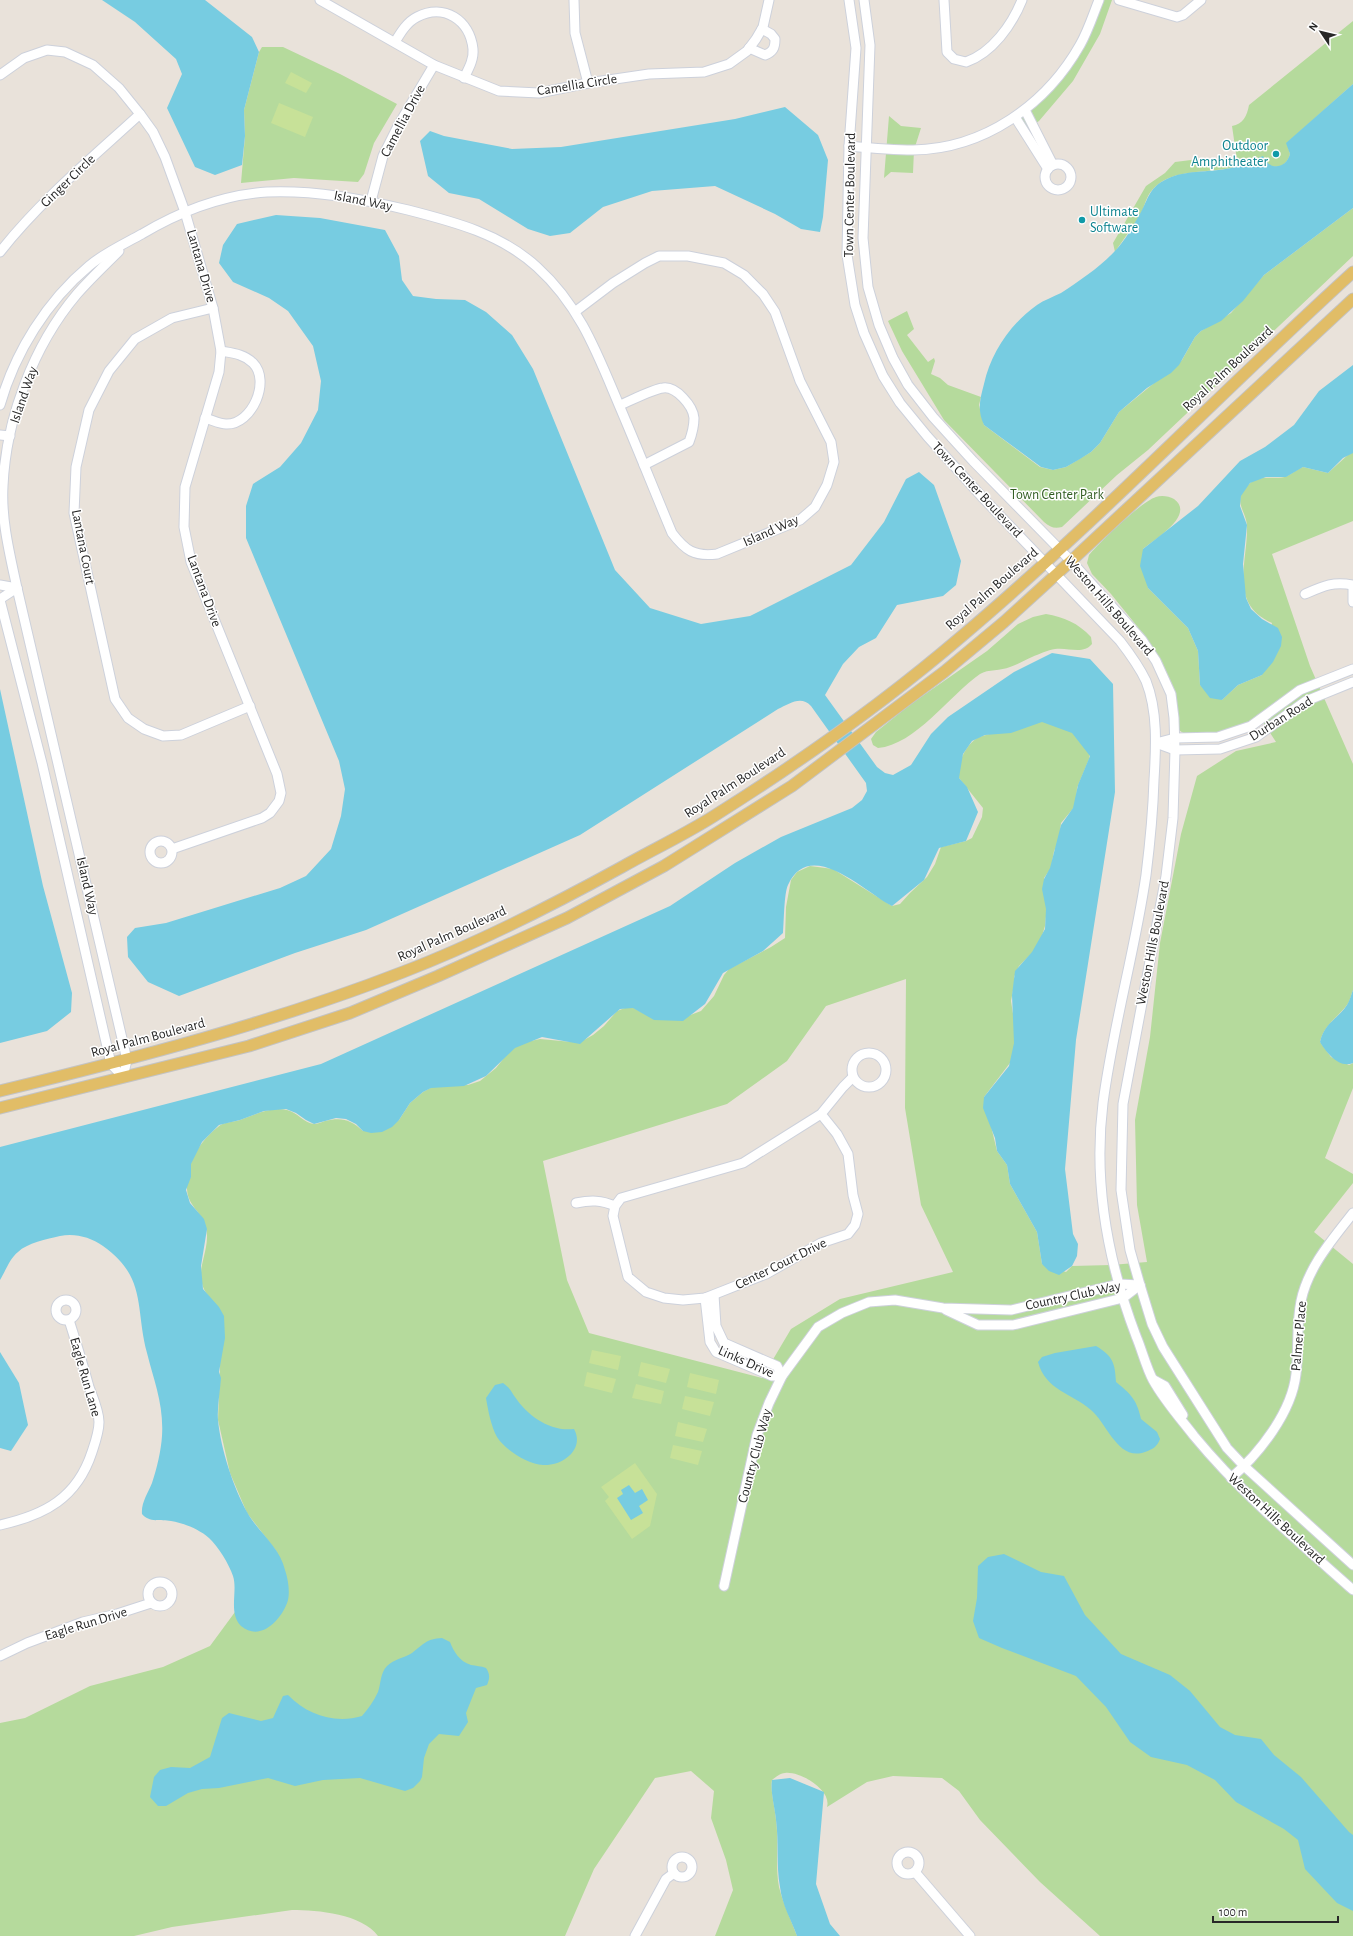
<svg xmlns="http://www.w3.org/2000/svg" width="1353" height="1936" viewBox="0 0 1353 1936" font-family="'Alegreya Sans',sans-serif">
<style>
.green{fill:#b5da9c;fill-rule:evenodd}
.pitch{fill:#c7e198}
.water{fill:#77cce1}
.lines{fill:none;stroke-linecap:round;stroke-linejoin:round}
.minor-casing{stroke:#cdd1db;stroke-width:11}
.major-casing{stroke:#c3c3c3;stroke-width:13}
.minor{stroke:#fff;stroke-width:9}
.major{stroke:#e1bd67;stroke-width:11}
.culture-dot{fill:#0f9aa8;stroke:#fff;stroke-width:1.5}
.labels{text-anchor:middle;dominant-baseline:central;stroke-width:3;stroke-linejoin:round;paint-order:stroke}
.street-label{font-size:14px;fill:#282828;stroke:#fff}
.culture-label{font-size:14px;fill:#0d838f;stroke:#fff;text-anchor:end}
.park-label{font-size:14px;fill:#305c20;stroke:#fff}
</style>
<rect width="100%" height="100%" fill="#e9e2da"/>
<g class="green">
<polygon points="1099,0 1112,0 1100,34 1073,81 1039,121 1033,125 1039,138 1031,142 1015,117 1062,72"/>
<path d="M 1353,21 L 1353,84 L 1287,143 L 1290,154 C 1286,170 1270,171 1262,157 C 1252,160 1241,165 1231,168 C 1207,173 1173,169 1155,187 C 1147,194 1146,202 1142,211 C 1135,225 1124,238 1115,252 L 1113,243 L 1146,186 L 1165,173 L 1175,162 L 1199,159 L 1199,161 L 1211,159 L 1212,164 L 1237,160 L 1232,126 C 1243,124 1247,116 1249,105 Z"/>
<polygon points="262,47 283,47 340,74 397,104 374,143 364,174 358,182 294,178 241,183 245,136 244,110 259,52"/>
<polygon points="889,116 901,126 921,128 914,150 913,173 891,172 884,178"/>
<path d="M 1353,208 L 1353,256 L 1148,450 L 1117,475 L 1062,527 C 1054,529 1050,527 1044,522 L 944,420 L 902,351 L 888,321 L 907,311 L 914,329 L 907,335 L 928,362 L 934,358 L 935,361 L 931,374 L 940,378 L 948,385 L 981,397 L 979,405 L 984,425 L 1040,467 L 1053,470 L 1066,467 L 1091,452 L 1100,443 L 1119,412 L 1182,360 L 1195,337 L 1201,331 L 1231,313 L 1264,275 Z"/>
<path d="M 1350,453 L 1353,453 L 1353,521 L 1272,554 L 1310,666 L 1353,764 L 1353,990 C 1351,995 1350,1001 1347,1005 C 1337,1018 1324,1025 1320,1042 L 1331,1057 L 1349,1065 L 1353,1063 L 1353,1088 L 1325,1158 L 1353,1174 L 1353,1183 L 1314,1232 L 1353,1264 L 1353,1936 L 1100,1936 L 1040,1882 L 980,1820 L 959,1791 L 942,1778 L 893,1776 L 867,1782 L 827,1807 C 832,1790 800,1771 785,1773 C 780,1773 776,1777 772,1780 C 770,1790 775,1808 776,1820 C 779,1842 775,1865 779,1887 C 783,1903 791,1920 797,1936 L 715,1936 L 733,1890 L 726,1860 L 711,1818 L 714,1791 L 691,1771 L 655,1778 L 594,1869 L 565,1936 L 378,1936 C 362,1914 318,1910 292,1910 L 172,1927 L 134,1936 L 0,1936 L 0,1723 L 25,1718 L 90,1686 L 163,1667 L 210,1646 L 235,1612 L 238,1620 L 277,1552 L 247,1513 L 230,1473 L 218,1420 L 220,1366 L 210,1298 C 192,1277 206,1261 207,1238 C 208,1213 188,1210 187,1189 C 186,1184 190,1180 191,1175 C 191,1171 190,1167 191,1163 C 196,1149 206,1136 218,1127 C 223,1122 234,1122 240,1120 C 255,1115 271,1106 287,1110 C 297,1112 304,1123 314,1124 C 317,1124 322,1122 325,1121 C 342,1117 351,1120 363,1131 L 399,1120 L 410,1103 L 423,1092 L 434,1086 L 468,1085 L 480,1081 L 496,1068 L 512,1048 L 526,1042 L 540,1039 L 572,1042 L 584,1040 L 593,1035 L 604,1026 L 617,1011 L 630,1006 L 645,1014 L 685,1017 L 701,1011 L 714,996 L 724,975 L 729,969 L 771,947 L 785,938 L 786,907 L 791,880 L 797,872 L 810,866 L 833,869 L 892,906 L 900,904 L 910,893 L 927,877 L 935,864 L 941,847 L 966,841 L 972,838 L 982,817 L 983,808 L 959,778 C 958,761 965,745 979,737 L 1038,720 L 1070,729 L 1091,749 L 1089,759 L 1077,788 L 1076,805 L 1061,823 L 1059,841 L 1054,851 L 1051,868 L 1044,878 L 1044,887 L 1048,896 L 1045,926 L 1042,936 L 1033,952 L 1019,966 L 1014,977 L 1015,980 L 1011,1001 L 1016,1033 L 1013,1059 L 984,1097 L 997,1151 L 1007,1165 L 1010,1184 L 1037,1232 L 1042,1264 L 1066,1272 L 1072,1266 L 1111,1265 L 1147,1262 L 1137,1205 L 1135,1120 L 1150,1037 L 1160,943 L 1181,834 L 1197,776 L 1236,751 L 1276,742 L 1261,719 C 1239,728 1200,748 1179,730 L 1175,696 L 1162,662 L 1145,636 L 1111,594 L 1092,574 L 1087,563 L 1089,555 C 1099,543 1142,501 1156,497 C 1161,495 1169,496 1174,499 C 1196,515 1154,540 1143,549 L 1148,588 L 1188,628 L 1198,651 L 1200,685 L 1222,700 L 1238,685 L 1262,675 L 1272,623 C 1228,604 1248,562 1247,526 C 1246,509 1231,502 1249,484 C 1260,473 1277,481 1287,476 C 1292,474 1297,469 1303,467 L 1328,473 ZM 906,979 L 905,1108 L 921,1205 L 953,1272 L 840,1299 L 791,1329 L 762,1378 L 589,1333 L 567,1280 L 543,1161 L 727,1104 L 787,1061 L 826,1006 Z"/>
<path d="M 1046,614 C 1064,617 1078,623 1091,637 L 1092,644 C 1083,655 1068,647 1055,649 C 1048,650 1039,654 1032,657 C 1025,660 1017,665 1010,667 C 1001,671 988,669 980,674 C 950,695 915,745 878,748 L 873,745 L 871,739 L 876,732 L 911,704 L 987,651 L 1018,624 L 1033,617 Z"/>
</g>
<g class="pitch">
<polygon points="291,72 312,83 306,93 285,83"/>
<polygon points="279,103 313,117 305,137 271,123"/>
<polygon points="592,1350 621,1356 618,1370 589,1363"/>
<polygon points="641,1362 670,1369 666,1383 638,1376"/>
<polygon points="587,1372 616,1379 612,1393 584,1386"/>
<polygon points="690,1373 719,1380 716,1394 687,1387"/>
<polygon points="636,1384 664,1391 661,1404 632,1398"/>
<polygon points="685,1396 714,1402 710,1416 682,1409"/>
<polygon points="678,1422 707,1429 703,1442 675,1436"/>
<polygon points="673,1445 702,1451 698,1465 670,1458"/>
<polygon points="635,1463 657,1494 650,1526 632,1539 605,1501 609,1497 601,1487"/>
</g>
<g class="water">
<polygon points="102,0 205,0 252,37 259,52 244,110 245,136 242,165 215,175 195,167 167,108 182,74 176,59 135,22"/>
<path d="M 1353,84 L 1353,208 L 1264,275 L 1243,301 L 1221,321 L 1201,331 L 1195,337 L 1179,365 L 1171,373 L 1147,388 L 1119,412 L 1100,443 L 1091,452 L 1080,459 L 1066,467 L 1053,470 L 1041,467 L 984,425 C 977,410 980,399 984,384 C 991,353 1010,324 1037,305 C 1044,300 1053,297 1061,293 C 1079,281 1099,268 1114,252 C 1125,241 1133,226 1141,212 C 1148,199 1149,189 1163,181 C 1183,169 1209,173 1231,168 C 1242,165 1252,160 1263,156 C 1269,171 1286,169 1290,154 L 1286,143 Z"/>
<polygon points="785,107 818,135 828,160 823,217 820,232 801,229 775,214 715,186 652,191 603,207 570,233 550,236 528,229 479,199 449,193 428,176 420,141 430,131 444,136 512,149 561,147 735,119"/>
<path d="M 276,215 L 320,218 L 385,230 L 399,256 L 402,280 L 413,296 L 436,299 L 465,300 L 486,312 L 512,335 L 533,369 L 615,570 L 650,608 L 701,624 L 750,616 L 851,565 L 884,522 L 906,479 L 919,472 L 934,485 L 961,561 L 956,585 L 943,596 L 897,605 L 876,638 L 859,647 L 843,664 L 825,695 L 877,767 L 885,773 L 893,775 L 911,765 L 931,734 L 948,717 L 1014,672 L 1052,653 L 1090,659 L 1113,684 L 1115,792 L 1076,1040 L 1065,1169 L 1073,1234 L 1078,1244 L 1077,1256 L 1072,1266 L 1059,1275 L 1049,1271 L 1042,1264 L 1037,1232 L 1010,1184 L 1007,1165 L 997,1151 L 995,1138 L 983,1108 L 984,1097 L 1009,1066 L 1014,1043 L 1012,995 L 1015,971 L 1032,952 L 1045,929 L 1046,909 L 1042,889 L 1044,879 L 1050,868 L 1061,825 L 1073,808 L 1078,785 L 1090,756 L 1072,733 L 1042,722 L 1011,733 L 985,735 L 972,741 L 963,754 L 959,778 L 967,787 L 978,812 L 966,841 L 939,848 L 924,880 L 892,906 C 866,893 810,836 788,885 C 784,893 784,922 783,933 L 763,951 L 723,973 L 705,1004 L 683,1021 L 654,1020 L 633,1008 L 620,1009 L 580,1044 L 542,1037 L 515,1048 L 486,1076 L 464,1086 L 431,1088 L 423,1092 L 410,1103 L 399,1120 L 392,1127 L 382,1132 L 371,1133 L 363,1131 L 356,1124 L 346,1119 L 336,1118 L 314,1124 L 306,1120 L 296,1113 L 286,1109 L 264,1111 L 240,1120 L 219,1125 L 202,1142 L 191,1164 L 191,1177 L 186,1190 L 190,1203 L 204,1219 L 207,1229 L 201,1266 L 203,1289 L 219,1307 L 224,1316 L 225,1338 L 219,1372 L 221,1378 C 220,1392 217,1407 218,1420 C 221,1450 233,1486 247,1512 C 258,1532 280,1547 285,1570 C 288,1579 290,1591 288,1600 C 283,1618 261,1643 241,1626 C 228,1613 238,1591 233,1576 C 229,1564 218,1546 209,1538 C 199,1529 183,1523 171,1521 C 161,1519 149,1523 142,1514 C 141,1503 148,1493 152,1483 C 157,1468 161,1451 162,1436 C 164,1405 154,1381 147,1353 C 135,1308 147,1277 103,1246 C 90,1237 75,1233 60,1236 C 47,1239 27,1243 18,1252 C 10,1258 5,1272 0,1280 L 0,1147 L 321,1064 L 670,906 L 735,863 L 781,837 L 852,808 L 862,800 L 867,791 L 866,783 L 811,706 C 801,695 789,704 778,709 L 580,835 L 366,930 L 295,953 L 179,996 L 148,982 L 128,957 L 127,937 L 135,928 L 166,923 L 280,888 L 306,876 L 331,849 L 341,816 L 345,789 L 339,761 L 246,538 L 246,506 L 253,484 L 280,467 L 301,443 L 318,410 L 321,381 L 313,346 L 288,311 L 269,298 L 233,282 L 219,263 L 223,245 L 237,224 Z"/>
<polygon points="1353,365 1353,453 1343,458 1328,473 1303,467 1286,477 1266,477 1250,483 1241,496 1240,506 1247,525 1243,564 1246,598 1251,609 1262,619 1278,628 1282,637 1281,646 1273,662 1262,675 1238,685 1222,700 1210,698 1200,685 1198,651 1188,628 1148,588 1140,566 1143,549 1198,506 1240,461 1265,447 1294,425 1319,391"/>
<polygon points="0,689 43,886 72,993 71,1012 47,1031 0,1043"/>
<path d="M 1353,990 L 1353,1063 C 1339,1069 1326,1052 1320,1042 C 1324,1023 1338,1019 1347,1005 C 1350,1000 1351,995 1353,990 Z"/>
<path d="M 1096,1346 C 1113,1356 1115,1363 1116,1382 C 1131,1394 1137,1400 1141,1419 L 1157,1432 L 1160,1439 C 1157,1447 1153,1449 1145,1452 C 1118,1462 1107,1423 1091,1410 C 1072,1393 1046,1391 1038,1362 L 1042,1357 L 1055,1353 Z"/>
<polygon points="0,1352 19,1383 28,1425 11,1451 0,1448"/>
<path d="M 503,1383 C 512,1390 510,1390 515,1397 C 528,1416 550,1432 574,1429 C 585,1449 563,1466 543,1465 C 528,1464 505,1450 497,1437 C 491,1426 488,1410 486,1398 L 495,1385 Z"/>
<polygon points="629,1485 635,1493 642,1489 648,1500 639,1506 643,1513 631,1520 617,1498 623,1494 621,1490"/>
<polygon points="1004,1554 1041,1572 1064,1576 1085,1615 1121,1654 1170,1675 1190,1691 1220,1727 1235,1735 1261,1739 1274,1755 1301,1777 1349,1832 1353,1835 1353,1911 1337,1903 1305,1869 1298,1840 1284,1829 1236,1802 1215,1780 1187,1765 1151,1757 1130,1742 1106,1707 1076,1676 1002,1648 979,1638 973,1621 977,1598 978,1566 988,1557"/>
<path d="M 442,1638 L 450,1642 C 454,1652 459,1661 471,1665 C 476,1666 481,1666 486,1668 C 490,1674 490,1678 487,1685 L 476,1688 L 466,1713 L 468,1722 L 459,1736 L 439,1734 L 429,1744 L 424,1758 L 422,1777 L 420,1781 L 413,1788 L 405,1791 L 360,1778 L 323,1780 L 295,1786 L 268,1778 L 219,1788 L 202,1789 L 188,1793 L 166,1806 L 158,1806 L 150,1797 L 154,1777 L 160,1770 L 171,1767 L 190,1768 L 210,1757 L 222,1718 L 229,1713 L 261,1721 L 273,1718 L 283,1696 L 288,1695 C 307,1715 335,1724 362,1716 C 368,1709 374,1701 378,1692 C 381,1684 380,1673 387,1666 C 394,1659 404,1658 412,1653 C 424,1644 426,1639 442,1638 Z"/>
<path d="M 790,1778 L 824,1792 L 816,1884 L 830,1924 L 840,1936 L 797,1936 C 791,1919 782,1905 780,1887 C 776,1865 779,1842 776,1820 C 775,1808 770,1791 772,1780 Z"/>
</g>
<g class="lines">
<defs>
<g id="minor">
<polyline points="320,0 434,65 499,91 539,93 588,83 649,74 704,72 729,64 747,51 756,39 763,27 769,0"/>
<polyline points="574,0 575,33 588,83"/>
<path d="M 849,0 L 856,48 L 849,146 L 847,255 L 855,305 L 864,333 L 883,376 L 900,403 L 927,436 L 983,498 L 1120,641 C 1130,654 1139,666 1146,681 C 1158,711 1156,748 1154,780 C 1153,812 1150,843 1146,875 C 1135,951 1113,1026 1103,1103 C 1093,1183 1108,1262 1136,1336 C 1142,1350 1146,1367 1153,1380 C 1164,1400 1180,1418 1194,1436 C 1241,1493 1298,1541 1353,1590"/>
<polyline points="864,0 870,45 863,238 868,287 879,325 893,358 908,385 933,417 973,461 1071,561 1142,640 1156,661 1171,694 1174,718 1175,750 1173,818 1166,876 1123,1104 1121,1190 1130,1250 1140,1285 1152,1324 1163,1347 1227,1448 1244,1466 1353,1565"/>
<path d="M 944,0 L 947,52 L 954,59 L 966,62 C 992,53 1012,25 1022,0"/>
<polyline points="1119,0 1177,17 1183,15 1201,0"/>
<path d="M 395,42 C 401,32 407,22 417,17 C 444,3 470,20 473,49 C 474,59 469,68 464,78"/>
<path d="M 749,48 L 765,55 C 773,52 775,48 775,39 L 771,34 L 762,29"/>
<polyline points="0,75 24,58 47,50 65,52 93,65 119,88 140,114 153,132 165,157 185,212 213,308 221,351 219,372 185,487 184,527 191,562 277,774 281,793 279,801 270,813 262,818 172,849"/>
<polyline points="1025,110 1053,165"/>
<polyline points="1015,117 1048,169"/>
<path d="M 849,146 C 870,148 892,150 913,150 C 984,149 1046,105 1080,45 C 1088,31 1093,15 1099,0"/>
<circle cx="1058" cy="177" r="13"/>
<polyline points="371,201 383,156 399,124 434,65"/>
<path d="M 119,251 C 105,265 90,279 77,294 C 33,346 6,419 3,486 C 1,520 10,555 17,588 L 127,1060 L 123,1077"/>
<path d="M 0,252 C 40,201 92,158 140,114"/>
<polyline points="213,308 172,318 135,339 109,371 89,410 76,467 74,513 115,699 128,718 144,729 163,736 181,735 250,706"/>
<path d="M 0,405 C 15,352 47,301 89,266 C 104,253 124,244 142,234 C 179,212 223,195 267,192 C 315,190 362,199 408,210 C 455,222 501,234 537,267 C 580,306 597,353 619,405 C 637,447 654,490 672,533 C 685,550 694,557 717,554 L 800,520 L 815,507 L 827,485 L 834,462 L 831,442 L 800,381 L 775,312 L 763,294 L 744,275 L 724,263 L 688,256 L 659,256 L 645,263 L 613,283 L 576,311"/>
<path d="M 620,405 C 630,401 653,389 663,388 C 676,386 693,406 694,418 C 694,427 692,434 689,442 L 644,465"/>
<path d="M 205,418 C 212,420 220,424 226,424 C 252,425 271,381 253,363 C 244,354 232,353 221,351"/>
<polyline points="0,435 10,436"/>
<polyline points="0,585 17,588"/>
<polyline points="1353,587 1353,602"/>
<path d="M 1305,594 C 1323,586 1333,581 1353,585"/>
<polyline points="0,599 17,588"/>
<polyline points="0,600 42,763 111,1064 123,1077"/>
<polyline points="1156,743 1175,750 1220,749 1256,737 1306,701 1353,682"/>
<polyline points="1156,743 1175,738 1218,737 1251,726 1300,690 1353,669"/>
<circle cx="161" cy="852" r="11"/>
<circle cx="869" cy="1070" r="17"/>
<polyline points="821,1114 837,1134 848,1154 853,1195 858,1214 855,1225 848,1234 821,1243 766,1274 705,1298 683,1300 664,1298 646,1292 628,1277 613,1216 615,1206 621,1198 743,1163 821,1114 843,1087 853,1077"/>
<path d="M 576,1203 C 591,1200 601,1200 615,1206"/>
<polyline points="705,1298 710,1342 716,1352 772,1376 782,1376 777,1366 724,1343 716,1326 714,1295"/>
<circle cx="66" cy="1310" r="10"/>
<polyline points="946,1310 978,1325 1013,1325 1123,1298 1140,1285"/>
<polyline points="1154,1380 1165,1386 1183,1415"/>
<path d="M 1231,1478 C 1259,1454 1292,1412 1296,1374 C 1299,1350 1296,1325 1301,1301 C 1308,1267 1332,1240 1353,1213"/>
<path d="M 0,1525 C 45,1515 77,1498 92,1452 C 95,1443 99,1432 99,1422 C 99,1411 93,1398 89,1387 C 83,1365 76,1342 69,1320"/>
<circle cx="160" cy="1594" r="12"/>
<polyline points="724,1586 757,1435 769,1403 782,1376 818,1327 842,1313 869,1302 895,1300 943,1308 1011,1310 1119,1284 1140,1285"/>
<polyline points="0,1656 27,1643 83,1622 117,1614 151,1603"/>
<circle cx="908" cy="1863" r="11"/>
<circle cx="682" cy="1867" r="10"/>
<polyline points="915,1872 970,1936"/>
<polyline points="635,1936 666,1879 674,1873"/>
</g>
<g id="major">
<path d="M 0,1091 C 136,1058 272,1023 403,972 C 479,943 551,906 622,867 C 652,850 684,835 714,816 C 800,762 885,702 962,636 C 1098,521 1221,392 1353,272"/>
<polyline points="0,1108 249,1046 350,1013 438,976 567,918 664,866 792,786 944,672 1004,622 1071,561 1353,299"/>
</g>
</defs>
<use href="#minor" class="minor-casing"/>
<use href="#major" class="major-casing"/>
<use href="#minor" class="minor"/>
<use href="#major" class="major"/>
</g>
<g class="culture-dot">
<circle cx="1276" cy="154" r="4"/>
<circle cx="1082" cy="220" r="4"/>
</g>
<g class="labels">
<g class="street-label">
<text transform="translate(577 85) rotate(-9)">Camellia Circle</text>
<text transform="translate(403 121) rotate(-62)">Camellia Drive</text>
<text transform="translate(68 181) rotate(-44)">Ginger Circle</text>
<text transform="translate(850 195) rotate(-89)">Town Center Boulevard</text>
<text transform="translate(363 201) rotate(11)">Island Way</text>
<text transform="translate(201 266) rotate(74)">Lantana Drive</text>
<text transform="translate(1228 369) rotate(-43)">Royal Palm Boulevard</text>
<text transform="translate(24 395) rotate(-71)">Island Way</text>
<text transform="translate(977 490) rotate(47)">Town Center Boulevard</text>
<text transform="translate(771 531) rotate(-24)">Island Way</text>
<text transform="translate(83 547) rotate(79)">Lantana Court</text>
<text transform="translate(992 589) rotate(-41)">Royal Palm Boulevard</text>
<text transform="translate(204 591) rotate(70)">Lantana Drive</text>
<text transform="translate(1109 606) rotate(49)">Weston Hills Boulevard</text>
<text transform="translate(1281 719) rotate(-32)">Durban Road</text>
<text transform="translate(735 783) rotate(-33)">Royal Palm Boulevard</text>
<text transform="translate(87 886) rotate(77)">Island Way</text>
<text transform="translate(452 934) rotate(-24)">Royal Palm Boulevard</text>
<text transform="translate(1153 943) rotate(-79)">Weston Hills Boulevard</text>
<text transform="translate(148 1038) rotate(-15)">Royal Palm Boulevard</text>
<text transform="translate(781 1264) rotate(-26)">Center Court Drive</text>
<text transform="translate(1073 1296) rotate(-12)">Country Club Way</text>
<text transform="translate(1299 1336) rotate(-85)">Palmer Place</text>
<text transform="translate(746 1362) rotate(24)">Links Drive</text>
<text transform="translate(85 1377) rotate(74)">Eagle Run Lane</text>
<text transform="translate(755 1456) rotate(-75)">Country Club Way</text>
<text transform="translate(1276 1519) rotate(43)">Weston Hills Boulevard</text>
<text transform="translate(86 1624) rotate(-17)">Eagle Run Drive</text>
</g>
<g class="culture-label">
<text x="1268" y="146">Outdoor<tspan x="1268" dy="16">Amphitheater</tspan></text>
<text x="1090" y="212" text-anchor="start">Ultimate<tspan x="1090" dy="16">Software</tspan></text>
</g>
<g class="park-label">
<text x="1057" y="495">Town Center Park</text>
</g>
</g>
<g transform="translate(1321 32) rotate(305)" stroke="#ffffff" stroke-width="3" paint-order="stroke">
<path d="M0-3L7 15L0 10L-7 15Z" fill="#282828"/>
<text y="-6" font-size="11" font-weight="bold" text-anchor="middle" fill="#282828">N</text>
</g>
<path d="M1213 1916v6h125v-6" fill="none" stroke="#282828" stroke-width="2"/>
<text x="1219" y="1916" font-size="12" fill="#282828" stroke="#ffffff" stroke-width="3" paint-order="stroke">100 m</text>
</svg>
